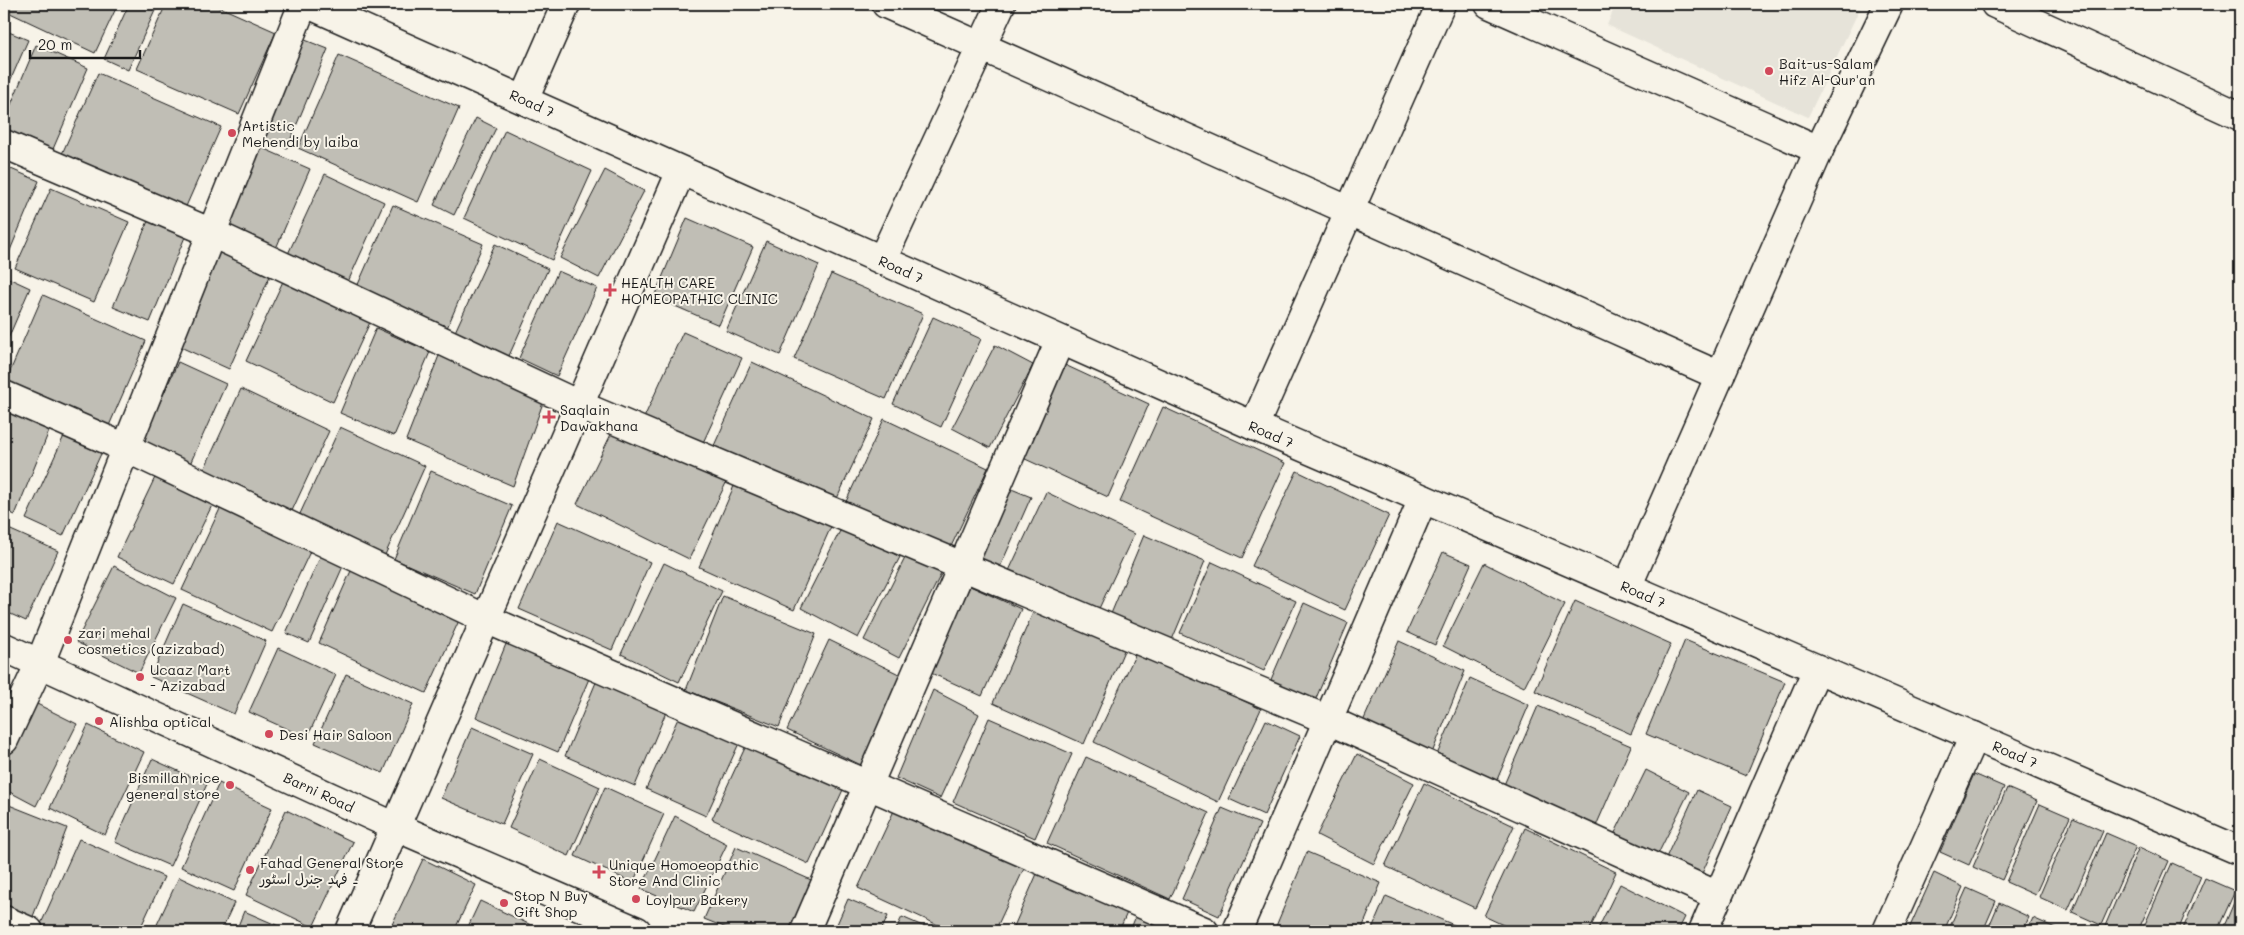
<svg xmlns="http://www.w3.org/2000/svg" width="2244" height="935" viewBox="0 0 2244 935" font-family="Mali,'Playpen Sans Arabic',sans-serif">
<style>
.built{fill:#e6e3d9}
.building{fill:#c0beb5;stroke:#1c1c1c}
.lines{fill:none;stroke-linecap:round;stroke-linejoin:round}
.street-casing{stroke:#1c1c1c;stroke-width:31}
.secondary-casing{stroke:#1c1c1c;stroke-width:31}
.street{stroke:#f7f3e8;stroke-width:28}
.secondary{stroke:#f7f3e8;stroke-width:28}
.poi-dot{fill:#d1495b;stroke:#f7f3e8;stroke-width:2}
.labels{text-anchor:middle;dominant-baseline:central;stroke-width:4;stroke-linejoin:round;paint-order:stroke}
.poi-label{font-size:14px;fill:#1c1c1c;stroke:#f7f3e8;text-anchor:start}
.street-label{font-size:14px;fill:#1c1c1c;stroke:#f7f3e8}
</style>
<rect width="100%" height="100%" fill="#f7f3e8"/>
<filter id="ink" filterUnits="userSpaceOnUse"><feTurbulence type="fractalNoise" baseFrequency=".02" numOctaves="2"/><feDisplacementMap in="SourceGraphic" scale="10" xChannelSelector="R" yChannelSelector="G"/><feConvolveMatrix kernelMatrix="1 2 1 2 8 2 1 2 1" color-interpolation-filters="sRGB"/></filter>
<g filter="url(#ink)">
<polygon class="built" points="1616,4 1862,4 1808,117 1607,25"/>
<g class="building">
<polygon points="12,4 118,4 95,53 8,12"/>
<polygon points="129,4 158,4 128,70 104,59"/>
<polygon points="166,4 213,4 276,32 239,114 137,69"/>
<polygon points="4,30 28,40 4,95"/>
<polygon points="300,38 328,49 287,148 259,137"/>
<polygon points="36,45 88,68 50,156 4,136 4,121"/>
<polygon points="339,55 459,108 418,202 298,148"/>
<polygon points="98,73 221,127 184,211 61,156"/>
<polygon points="476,118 496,128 454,215 434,205"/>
<polygon points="505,130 592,171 552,260 464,218"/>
<polygon points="260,147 310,169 274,253 224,231"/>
<polygon points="4,166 39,181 6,260 4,259"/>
<polygon points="605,170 644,191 599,278 560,258"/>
<polygon points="325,174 384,202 347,284 287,256"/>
<polygon points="51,188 129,222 94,302 15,268"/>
<polygon points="393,205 483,244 447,328 356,289"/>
<polygon points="150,216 187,232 150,322 113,307"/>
<polygon points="687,218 753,247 719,325 654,297"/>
<polygon points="766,241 819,265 780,355 726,331"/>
<polygon points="495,244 548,269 508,358 454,334"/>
<polygon points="218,252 270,276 229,369 176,345"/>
<polygon points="558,271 597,288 557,376 519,358"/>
<polygon points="831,274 923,314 886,399 794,359"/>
<polygon points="4,276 30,288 4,348"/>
<polygon points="285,277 372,318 333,402 246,361"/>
<polygon points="43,295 146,341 108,428 5,383"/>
<polygon points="933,317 981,339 941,427 893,404"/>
<polygon points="376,328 430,352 394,436 340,413"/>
<polygon points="683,332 742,358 701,447 643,420"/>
<polygon points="995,345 1033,365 990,448 952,428"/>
<polygon points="440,353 544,400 513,486 406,440"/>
<polygon points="178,362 226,384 190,464 142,442"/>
<polygon points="752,362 874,419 833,507 712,450"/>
<polygon points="1065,365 1149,404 1108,497 1023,458"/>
<polygon points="241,389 329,431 291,513 203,472"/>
<polygon points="4,404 52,424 15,515 4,510"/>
<polygon points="1163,407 1285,463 1242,558 1120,502"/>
<polygon points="884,419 988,468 947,555 844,506"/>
<polygon points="616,424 728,479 689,559 577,504"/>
<polygon points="69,425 106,443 63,536 26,519"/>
<polygon points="340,427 425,466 385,555 299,516"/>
<polygon points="160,467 217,495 174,584 117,557"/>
<polygon points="431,471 512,506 475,594 394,559"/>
<polygon points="1297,471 1389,515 1345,610 1252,566"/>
<polygon points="737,479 833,522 794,610 699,567"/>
<polygon points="1009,488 1031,497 997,574 976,565"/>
<polygon points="1046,492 1134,534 1095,617 1007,575"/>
<polygon points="226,496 316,539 272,632 182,590"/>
<polygon points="558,521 650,562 612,650 519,609"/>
<polygon points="4,527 58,551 26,621 4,611"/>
<polygon points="842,527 900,557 858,638 801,608"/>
<polygon points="1144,535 1205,561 1169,647 1108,621"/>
<polygon points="326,544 348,555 309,643 286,633"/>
<polygon points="1443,552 1471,564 1435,645 1407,632"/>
<polygon points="907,554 942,572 899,658 864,640"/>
<polygon points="1212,562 1296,601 1264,671 1180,633"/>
<polygon points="664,563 722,591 679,682 621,654"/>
<polygon points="1484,563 1565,604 1524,687 1443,646"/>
<polygon points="354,564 462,614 426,693 319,643"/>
<polygon points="114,566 176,598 139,673 76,642"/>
<polygon points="970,586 1021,609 982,696 931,673"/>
<polygon points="723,596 816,634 779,727 686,690"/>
<polygon points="1575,601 1671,644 1631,734 1535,691"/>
<polygon points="1304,603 1348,623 1311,710 1266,691"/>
<polygon points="183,604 266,641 234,714 151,677"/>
<polygon points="1036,606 1126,646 1084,744 993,703"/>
<polygon points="513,627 596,662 558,752 476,717"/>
<polygon points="829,640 903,676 861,765 787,730"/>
<polygon points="1685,640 1785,682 1746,776 1646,734"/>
<polygon points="1399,641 1465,671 1430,758 1361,726"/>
<polygon points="278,648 336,675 307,738 249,712"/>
<polygon points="1137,651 1261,709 1218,802 1094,742"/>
<polygon points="602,668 672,698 635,786 565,756"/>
<polygon points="346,674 413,704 383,773 315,743"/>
<polygon points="1470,678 1529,705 1493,789 1433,764"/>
<polygon points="933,690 979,714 940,798 896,778"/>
<polygon points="17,694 77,724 36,806 4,789 4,721"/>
<polygon points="685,703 745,730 706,816 646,789"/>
<polygon points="1538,706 1631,746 1592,835 1500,794"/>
<polygon points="989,718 1072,754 1035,838 953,802"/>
<polygon points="1266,720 1300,736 1264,815 1229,799"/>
<polygon points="88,725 144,752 105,835 50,808"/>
<polygon points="472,727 533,754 502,824 441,798"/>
<polygon points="750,737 847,781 809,864 712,819"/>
<polygon points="1357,754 1414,783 1374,864 1317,835"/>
<polygon points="1086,757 1209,813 1170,899 1047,843"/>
<polygon points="152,759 207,784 170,866 115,842"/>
<polygon points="540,759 600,787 569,856 509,828"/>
<polygon points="1646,770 1689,792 1653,864 1610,843"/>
<polygon points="1974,774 2004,787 1969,865 1940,852"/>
<polygon points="219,783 272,808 234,891 181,867"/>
<polygon points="1424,783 1514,826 1475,908 1385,866"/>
<polygon points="605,787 664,814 633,883 575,856"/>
<polygon points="2007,788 2037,801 2002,880 1973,867"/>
<polygon points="1697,790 1732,806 1700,878 1664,862"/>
<polygon points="899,800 1028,860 995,931 951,931 858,888"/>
<polygon points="4,803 67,828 32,919 4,908"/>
<polygon points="2040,804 2070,817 2035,895 2006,882"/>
<polygon points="1222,808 1260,824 1219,916 1182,899"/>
<polygon points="286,810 353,842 313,927 246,895"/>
<polygon points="675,816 727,844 694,912 641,889"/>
<polygon points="2073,818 2103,831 2068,910 2039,897"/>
<polygon points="1525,828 1616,872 1589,931 1516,931 1484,916"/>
<polygon points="2106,833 2136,846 2101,925 2072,912"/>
<polygon points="79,839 164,877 139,931 51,931 40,926"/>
<polygon points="736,847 818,883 797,931 734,931 704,919"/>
<polygon points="2139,847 2169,861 2138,931 2116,931 2105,926"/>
<polygon points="1307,852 1381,883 1361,931 1274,931"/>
<polygon points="423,859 476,885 454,931 389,931"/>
<polygon points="1043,860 1133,899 1119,931 1012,931"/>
<polygon points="2172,863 2201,876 2178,931 2142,931"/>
<polygon points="1934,873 1963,887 1944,931 1908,931"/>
<polygon points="179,877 234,903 221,931 154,931"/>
<polygon points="2205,878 2235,891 2217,931 2182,931"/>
<polygon points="1620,884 1685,917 1678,931 1597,931"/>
<polygon points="1967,888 1996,901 1983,931 1948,931"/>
<polygon points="2238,893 2240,894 2240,931 2222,931"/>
<polygon points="1386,896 1468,931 1371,931"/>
<polygon points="1143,898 1213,931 1130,931"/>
<polygon points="848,899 888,916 881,931 834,931"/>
<polygon points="480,901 533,926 531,931 466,931"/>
<polygon points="1999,903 2029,917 2023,931 1987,931"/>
<polygon points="244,911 290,931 236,931"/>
<polygon points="902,917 934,931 895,931"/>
<polygon points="2033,918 2062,931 2027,931"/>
</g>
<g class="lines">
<defs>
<g id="street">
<polyline points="308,4 1254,426 2240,851"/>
<polyline points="886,4 1720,376"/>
<polyline points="1489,4 1819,150"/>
<polyline points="1995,4 2240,116"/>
<polyline points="524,100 566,4"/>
<polyline points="4,144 212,233 579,405 1328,720 1718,896"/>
<polyline points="882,260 1001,4"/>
<polyline points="4,395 126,448 486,619 1204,931"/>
<polyline points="1254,426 1441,4"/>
<polyline points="1627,587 1819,150 1889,4"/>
<polyline points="4,740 40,663 303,4"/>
<polyline points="4,920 29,931"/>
<polyline points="350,931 681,171"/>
<polyline points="805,931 1060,340"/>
<polyline points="1237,931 1423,499"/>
<polyline points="1703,931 1817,669"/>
<polyline points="1887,931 1974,736"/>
</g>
<polyline id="secondary" points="4,647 396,827 637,931"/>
</defs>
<use href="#street" class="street-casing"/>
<use href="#secondary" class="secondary-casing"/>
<use href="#street" class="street"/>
<use href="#secondary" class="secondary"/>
</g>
</g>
<g class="poi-dot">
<circle cx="1769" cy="71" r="5"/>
<circle cx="232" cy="133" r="5"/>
<path d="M607.5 282.5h5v5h5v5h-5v5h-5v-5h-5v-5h5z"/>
<path d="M546.5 409.5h5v5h5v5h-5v5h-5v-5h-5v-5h5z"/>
<circle cx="68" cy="640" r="5"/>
<circle cx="140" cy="677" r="5"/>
<circle cx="99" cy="721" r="5"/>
<circle cx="269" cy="734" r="5"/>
<circle cx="230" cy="785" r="5"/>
<circle cx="250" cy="870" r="5"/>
<path d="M596.5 864.5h5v5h5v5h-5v5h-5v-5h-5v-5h5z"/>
<circle cx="636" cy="899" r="5"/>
<circle cx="504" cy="903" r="5"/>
</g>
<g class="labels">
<g class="poi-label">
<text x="1779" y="63">Bait-us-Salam<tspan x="1779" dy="16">Hifz Al-Qur'an</tspan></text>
<text x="242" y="125">Artistic<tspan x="242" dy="16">Mehendi by laiba</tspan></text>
<text x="621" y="282">HEALTH CARE<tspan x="621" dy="16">HOMEOPATHIC CLINIC</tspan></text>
<text x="560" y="409">Saqlain<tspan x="560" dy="16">Dawakhana</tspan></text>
<text x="78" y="632">zari mehal<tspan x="78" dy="16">cosmetics (azizabad)</tspan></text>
<text x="150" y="669">Ucaaz Mart<tspan x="150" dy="16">- Azizabad</tspan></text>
<text x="109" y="721">Alishba optical</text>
<text x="279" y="734">Desi Hair Saloon</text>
<text x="220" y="777" text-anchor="end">Bismillah rice<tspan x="220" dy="16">general store</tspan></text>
<text x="260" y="862">Fahad General Store<tspan x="260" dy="16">۔ فہد جنرل اسٹور</tspan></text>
<text x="609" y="864">Unique Homoeopathic<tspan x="609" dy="16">Store And Clinic</tspan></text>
<text x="514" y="895">Stop N Buy<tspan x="514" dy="16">Gift Shop</tspan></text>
<text x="646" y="899">Loylpur Bakery</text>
</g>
<g class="street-label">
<text transform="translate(532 103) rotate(24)">Road 7</text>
<text transform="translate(901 269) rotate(24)">Road 7</text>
<text transform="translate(1271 434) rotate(23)">Road 7</text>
<text transform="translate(1643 594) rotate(23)">Road 7</text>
<text transform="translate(2015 754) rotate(23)">Road 7</text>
<text transform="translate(319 792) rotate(25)">Barni Road</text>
</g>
</g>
<rect width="2244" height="935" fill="none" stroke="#f7f3e8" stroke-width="20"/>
<rect x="10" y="10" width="2224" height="915" fill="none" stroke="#1c1c1c" stroke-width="2" filter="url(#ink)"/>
<path d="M30 50v8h110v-8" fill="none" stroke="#1c1c1c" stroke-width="2.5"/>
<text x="38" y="50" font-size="15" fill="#1c1c1c" stroke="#f7f3e8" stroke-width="4" paint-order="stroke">20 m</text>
</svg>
